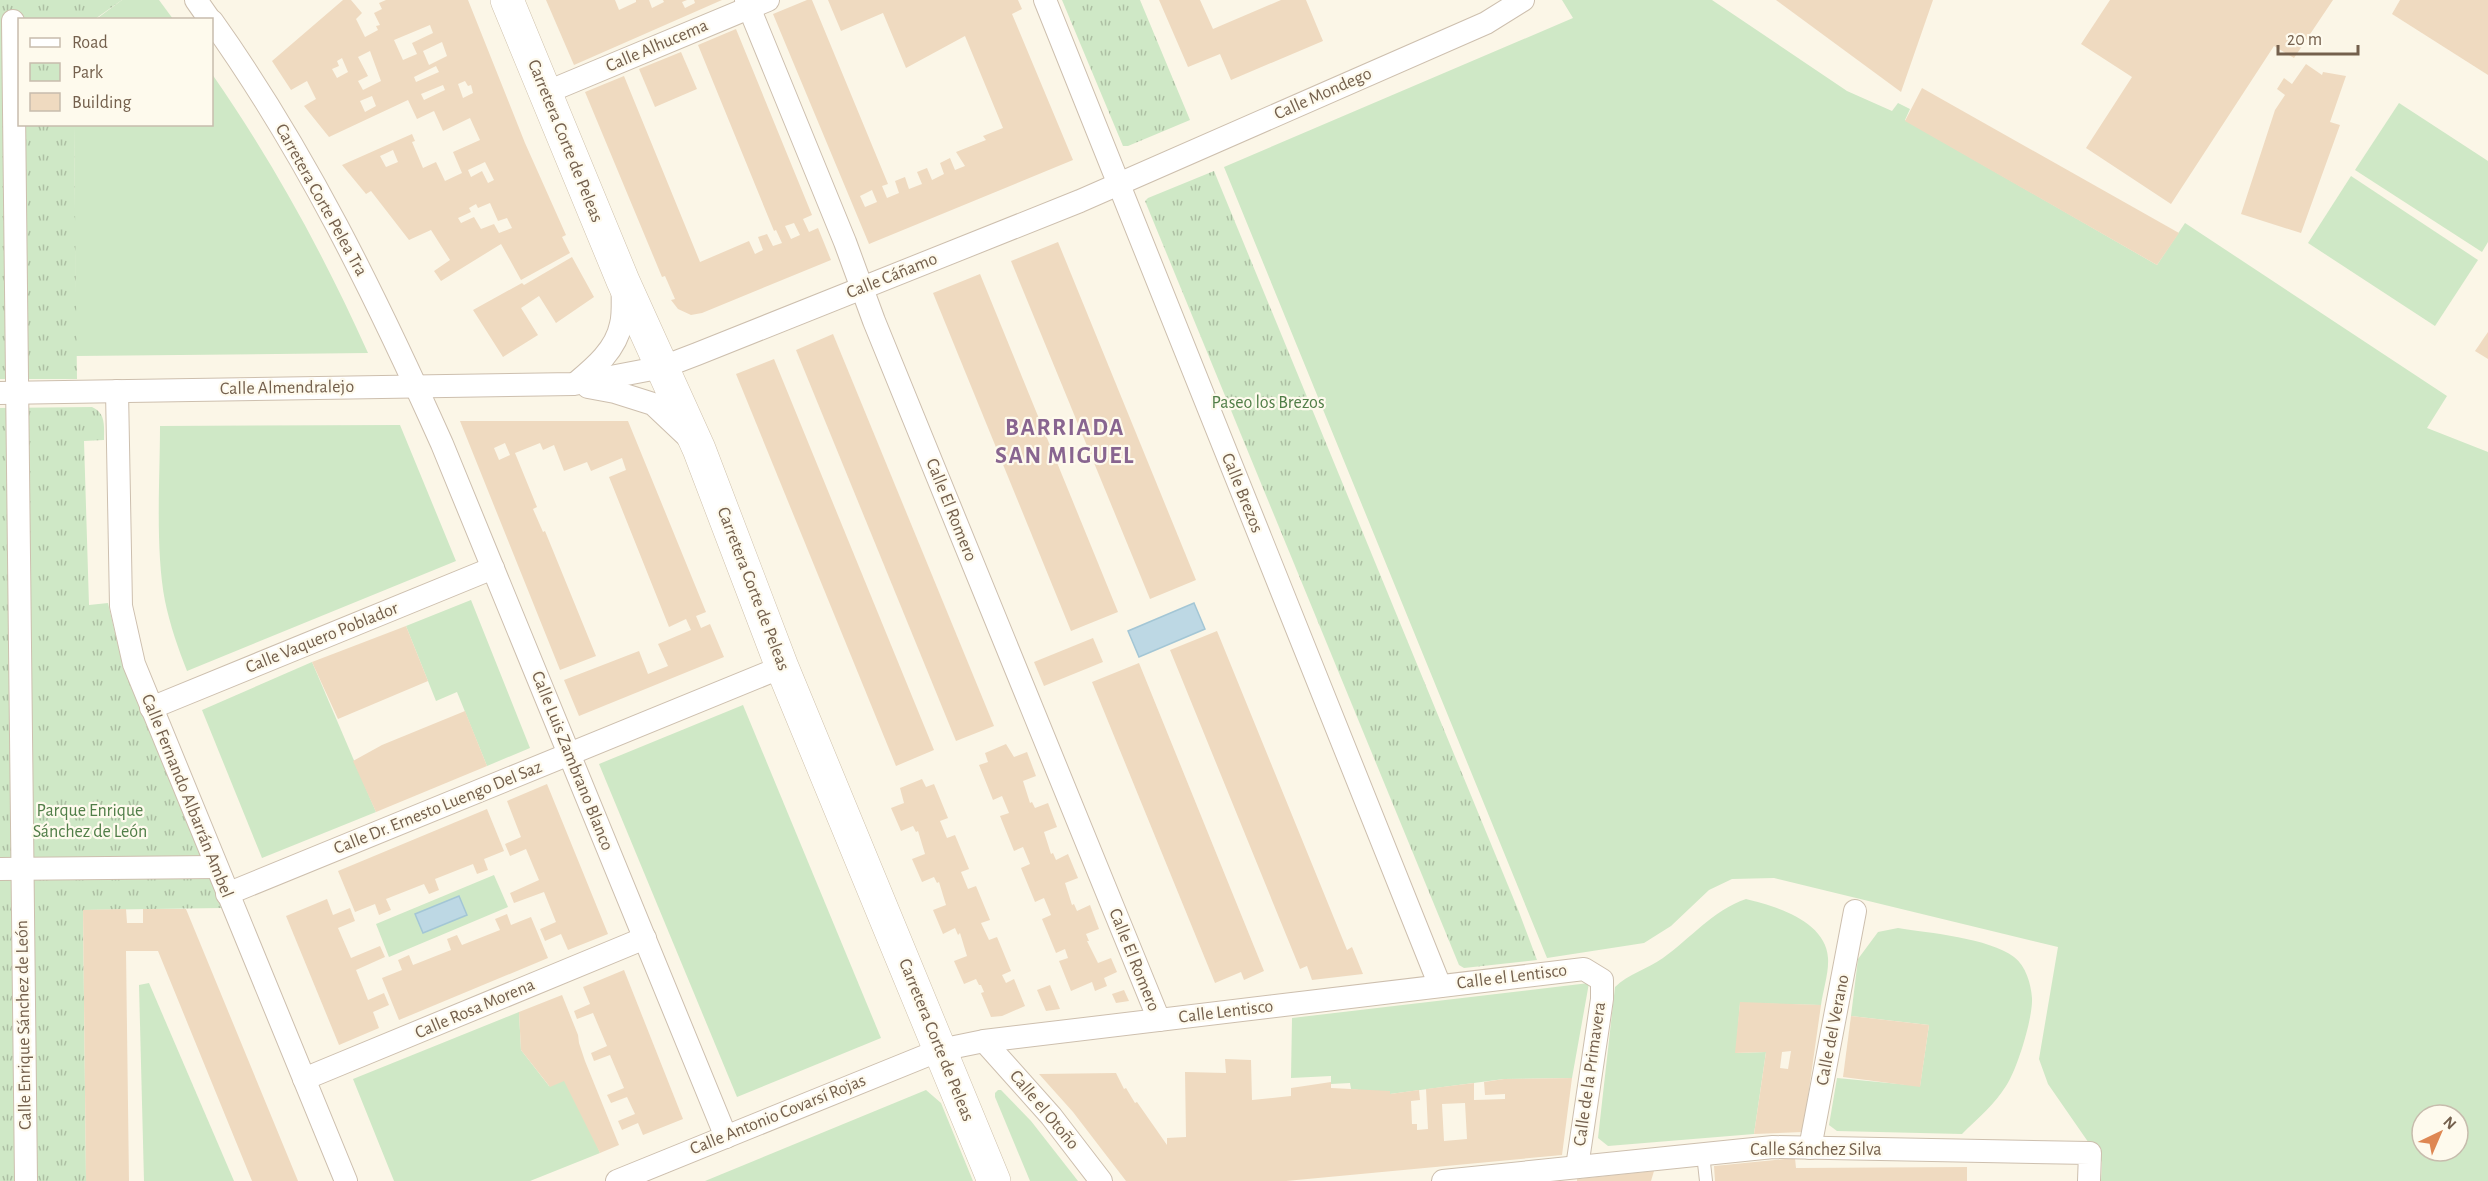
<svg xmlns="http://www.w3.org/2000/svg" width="2488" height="1181" viewBox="0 0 2488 1181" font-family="'Alegreya Sans',sans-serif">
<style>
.grass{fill:#cfe8c6;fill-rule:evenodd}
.park{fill:url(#park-tufts)}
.water{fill:#bdd8e4;stroke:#a3c6d5;stroke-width:1.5}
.building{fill:#efdac0;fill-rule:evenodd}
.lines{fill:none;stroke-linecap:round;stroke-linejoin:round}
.lane-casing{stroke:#cdbfae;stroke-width:14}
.street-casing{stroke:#cdbfae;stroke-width:24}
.secondary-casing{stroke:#cfc1ab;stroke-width:34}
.lane{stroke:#fff;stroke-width:12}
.street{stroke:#fff;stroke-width:22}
.secondary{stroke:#fff;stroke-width:33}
.labels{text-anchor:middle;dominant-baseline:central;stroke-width:4.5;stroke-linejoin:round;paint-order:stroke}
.street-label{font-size:18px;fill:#74604d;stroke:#fefaed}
.park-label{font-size:18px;fill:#517e48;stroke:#fefaed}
.district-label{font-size:24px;font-weight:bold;letter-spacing:1.5px;fill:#886590;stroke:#fefaed}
</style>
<defs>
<pattern id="park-tufts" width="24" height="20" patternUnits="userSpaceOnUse" patternTransform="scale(1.5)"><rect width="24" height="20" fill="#cfe8c6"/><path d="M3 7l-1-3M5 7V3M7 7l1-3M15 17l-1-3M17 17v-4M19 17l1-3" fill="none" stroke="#adbfa3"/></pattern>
</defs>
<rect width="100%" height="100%" fill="#fbf6e7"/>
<g class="grass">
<polygon points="122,0 159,0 173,19 95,20"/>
<path d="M 1562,0 L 1712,0 L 1847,91 L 1892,111 L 1898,103 L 1910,109 L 1905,120 L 2157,265 L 2185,223 L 2447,396 L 2427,428 L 2488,452 L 2488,1181 L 2101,1181 L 2102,1162 L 2048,1084 L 2039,1059 L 2058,947 L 1774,878 L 1732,879 L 1709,890 L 1671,926 L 1644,943 L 1547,958 L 1224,167 L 1573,18 ZM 2422,1115 L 2458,1115 L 2458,1151 L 2422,1151 Z"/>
<path d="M 212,74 C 273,162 324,255 368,353 L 76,356 L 74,125 L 212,124 Z"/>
<polygon points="2399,103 2488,161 2488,242 2482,252 2355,170"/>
<polygon points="2351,176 2478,260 2435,326 2308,243"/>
<path d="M 400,425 L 456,561 L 187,671 C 178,648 170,625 165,601 C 155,548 160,481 160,426 Z"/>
<polygon points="471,600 530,748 487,766 457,692 436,701 406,626"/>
<polygon points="312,662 376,812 262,858 202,710"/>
<polygon points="743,705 881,1038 737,1097 599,764"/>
<polygon points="494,875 508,907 389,957 376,924"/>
<path d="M 1746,899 C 1775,906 1826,921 1828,958 C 1829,973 1823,990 1821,1005 L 1740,1003 L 1736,1053 L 1766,1052 L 1754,1134 L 1608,1146 L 1598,1138 L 1615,987 C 1628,974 1648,969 1663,958 C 1690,939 1713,910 1746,899 Z"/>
<path d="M 1898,928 C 1929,933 1989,938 2014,957 C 2026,966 2031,984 2032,998 C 2033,1018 2017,1070 2006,1086 C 1995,1104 1977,1119 1962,1134 L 1837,1131 L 1829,1125 L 1837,1078 L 1920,1086 L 1929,1025 L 1851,1016 L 1858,959 L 1878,932 Z"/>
<polygon points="149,983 234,1181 144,1181 139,985"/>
<polygon points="1589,983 1572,1078 1504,1079 1390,1094 1351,1089 1350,1083 1331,1084 1331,1076 1291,1078 1292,1018"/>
<polygon points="519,1012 521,1050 549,1086 570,1078 600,1153 530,1181 394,1181 353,1079"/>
<polygon points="926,1090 941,1103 973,1181 705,1181"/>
<polygon points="998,1090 1001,1090 1031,1121 1078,1181 1030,1181 995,1097 995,1093"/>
</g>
<g class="park">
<polygon points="0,0 122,0 95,19 20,20 20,124 74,125 77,379 0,379"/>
<polygon points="1062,0 1140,0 1190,120 1128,146 1123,146"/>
<polygon points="1214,171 1519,912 1537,960 1464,968 1459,965 1145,201 1148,198"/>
<path d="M 92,407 C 106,413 104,426 104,440 L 84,441 L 89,605 L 108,603 L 121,658 L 222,908 L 83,910 L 86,1181 L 0,1181 L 0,408 Z"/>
</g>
<g class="water">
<polygon points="1194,603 1205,629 1139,657 1128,631"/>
<polygon points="459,896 467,915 423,933 415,914"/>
</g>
<g class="building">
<path d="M 343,0 L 351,0 L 362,13 L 356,19 L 365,37 L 378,30 L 376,26 L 380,25 L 374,13 L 382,9 L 379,3 L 386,0 L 468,0 L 525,143 L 566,235 L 562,237 L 570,253 L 521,280 L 501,244 L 441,281 L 434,271 L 450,260 L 431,230 L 409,240 L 371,191 L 366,194 L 342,165 L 412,134 L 415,141 L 412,142 L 423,168 L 436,162 L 445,181 L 462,173 L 453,152 L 480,140 L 470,118 L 443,131 L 434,111 L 417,119 L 408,100 L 329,137 L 304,106 L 316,99 L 307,81 L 291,90 L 272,61 ZM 430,25 L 433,33 L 412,43 L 417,54 L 403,60 L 394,40 ZM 442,42 L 447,56 L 429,65 L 423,51 ZM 370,51 L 381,81 L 363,90 L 358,81 L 368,76 L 358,57 ZM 342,58 L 348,72 L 337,78 L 332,69 L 339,66 L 337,61 ZM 436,66 L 439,72 L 416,82 L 414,77 ZM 465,81 L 468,86 L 471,85 L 473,93 L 463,98 L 458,84 ZM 443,85 L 445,90 L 424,100 L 421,94 ZM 372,96 L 376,106 L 365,112 L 360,101 ZM 393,150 L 398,162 L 386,167 L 380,156 ZM 485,162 L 494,180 L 488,183 L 482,171 L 471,177 L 468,170 ZM 490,203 L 498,221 L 507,218 L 512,228 L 499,233 L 494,224 L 481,229 L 474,217 L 461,223 L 458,218 L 471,212 L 469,208 L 476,204 L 478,208 Z"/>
<polygon points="546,0 615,0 619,10 636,2 636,0 649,0 652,8 664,2 663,0 687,0 682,2 685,8 695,3 694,0 722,0 574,65"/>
<path d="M 807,0 L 812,0 L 888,184 L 882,186 L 887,198 L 899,193 L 895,181 L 905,177 L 909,189 L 922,184 L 917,172 L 927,168 L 932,180 L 944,174 L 940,163 L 950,158 L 955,170 L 965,166 L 956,152 L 986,140 L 983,136 L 1003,128 L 965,36 L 906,68 L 883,13 L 841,31 L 828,0 L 1018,0 L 1022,9 L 1012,14 L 1073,160 L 869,244 L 773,14 ZM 872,190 L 877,202 L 865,207 L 860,196 Z"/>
<polygon points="1159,0 1200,0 1213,29 1281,0 1306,0 1323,41 1231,80 1220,54 1188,67"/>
<polygon points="1776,0 1933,0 1901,92"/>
<polygon points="2110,0 2333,0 2294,58 2274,46 2171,204 2086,148 2132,77 2081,44"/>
<polygon points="2400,0 2488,0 2488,75 2392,14"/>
<path d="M 736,29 L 812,215 L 803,219 L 809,232 L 818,228 L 831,260 L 702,313 L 691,315 L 678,309 L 671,300 L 675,299 L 665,276 L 662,277 L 585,92 L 624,76 L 700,262 L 749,241 L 755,254 L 763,250 L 758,237 L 767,234 L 773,246 L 782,243 L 776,230 L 774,231 L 698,45 ZM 794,223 L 800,235 L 791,239 L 785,226 Z"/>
<polygon points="681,52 697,89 655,107 639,69"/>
<polygon points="2306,64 2322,75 2323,72 2346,76 2330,122 2340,125 2301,233 2241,214 2275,110 2285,95 2277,89 2284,78 2292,84"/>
<polygon points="1922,88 2179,233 2157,265 1905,121"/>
<polygon points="1058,242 1196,580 1150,599 1011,261"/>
<polygon points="572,257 594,297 556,323 539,296 521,308 538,335 503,357 473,310 522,283 524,285"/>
<polygon points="980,274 1118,612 1071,631 933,293"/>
<polygon points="2488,332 2488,359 2475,351"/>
<polygon points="833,334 994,726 956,741 796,350"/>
<polygon points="774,359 934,750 896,766 736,374"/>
<path d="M 460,421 L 628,421 L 706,612 L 696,616 L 701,628 L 710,624 L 724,657 L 579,716 L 564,680 L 639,651 L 648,674 L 668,666 L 658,644 L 691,630 L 686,619 L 669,627 L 609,477 L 626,470 L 622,458 L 591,471 L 587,462 L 564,471 L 554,445 L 543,450 L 540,443 L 515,453 L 537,507 L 533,509 L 543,532 L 545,531 L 596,656 L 560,670 ZM 505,443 L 510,455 L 499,460 L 494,448 Z"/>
<polygon points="406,626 428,681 338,719 312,662"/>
<polygon points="1217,631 1347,950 1352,947 1363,974 1312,980 1307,966 1300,969 1170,650"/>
<polygon points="1093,638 1103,662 1044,686 1034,662"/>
<polygon points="1139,663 1264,971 1244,980 1241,972 1215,983 1092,682"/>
<polygon points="465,711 487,766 376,812 353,761 382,745"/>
<polygon points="1006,744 1014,757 1027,752 1036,776 1023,781 1030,803 1032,802 1035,808 1048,803 1057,827 1044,832 1051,854 1053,853 1056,860 1068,854 1078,878 1065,883 1072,905 1074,904 1077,911 1090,905 1099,929 1086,934 1089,941 1087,941 1098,963 1111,958 1117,972 1104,978 1107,986 1095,991 1092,982 1071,991 1059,961 1068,958 1065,949 1056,953 1042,919 1051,915 1044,898 1035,902 1021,868 1030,864 1023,847 1014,851 1000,816 1009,813 1002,796 993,800 979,765 988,762 985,753"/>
<polygon points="922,779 926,787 934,784 948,818 940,821 947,838 955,835 969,869 961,872 968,889 976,886 990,920 981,923 989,940 997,937 1011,971 1002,975 1006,983 1014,979 1025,1006 1002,1016 991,1017 981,993 984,992 981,985 979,985 976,979 964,984 954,961 967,956 960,933 958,935 955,928 943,934 933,910 946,905 939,882 937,883 934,877 922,882 912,859 925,854 918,831 916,832 913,826 901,831 891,808 904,803 900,788"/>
<polygon points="547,784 608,934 568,950 561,934 545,941 540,929 556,922 544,892 514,903 510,893 539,880 526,849 510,856 505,844 521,837 507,801"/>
<polygon points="487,809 504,851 484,859 488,870 477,874 473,864 435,879 439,890 429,894 424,884 386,899 391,910 379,915 375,904 355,912 338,871"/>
<polygon points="327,899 333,915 350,908 355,921 338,928 351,958 380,946 385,957 356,970 368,1000 384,993 389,1005 373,1012 379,1028 339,1045 286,916"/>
<polygon points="126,909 127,923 143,923 143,909 186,909 298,1181 252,1181 158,951 126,951 129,1181 86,1181 83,910"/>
<polygon points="507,914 511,925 531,917 548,958 399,1020 382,978 402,970 398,960 409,955 413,965 451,950 447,939 457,935 462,945 500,930 495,919"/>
<polygon points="624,970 683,1119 643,1135 638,1123 622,1130 618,1121 635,1114 627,1097 611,1103 607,1095 624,1088 610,1055 594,1061 591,1053 607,1046 593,1013 577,1019 574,1011 590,1004 583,987"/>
<polygon points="1050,985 1060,1009 1046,1011 1037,990"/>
<polygon points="1124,990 1129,1001 1116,1003 1112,994"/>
<polygon points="562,995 578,1035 579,1043 585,1061 619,1145 600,1153 564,1081 550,1087 521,1050 519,1012"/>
<path d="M 1740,1002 L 1821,1005 L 1803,1132 L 1754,1134 L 1766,1052 L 1735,1053 ZM 1791,1051 L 1788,1069 L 1780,1068 L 1782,1052 Z"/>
<polygon points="1851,1016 1929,1025 1920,1087 1843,1077"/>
<path d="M 1225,1059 L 1251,1060 L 1252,1100 L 1291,1096 L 1291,1088 L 1331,1082 L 1331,1088 L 1390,1091 L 1390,1094 L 1419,1090 L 1420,1100 L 1411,1101 L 1412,1124 L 1417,1124 L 1417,1130 L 1428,1129 L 1426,1089 L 1474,1083 L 1474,1100 L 1505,1099 L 1505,1094 L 1485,1095 L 1484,1082 L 1504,1079 L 1572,1078 L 1562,1155 L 1286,1181 L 1126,1181 L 1073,1112 L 1039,1074 L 1116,1073 L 1124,1089 L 1126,1088 L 1135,1103 L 1137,1102 L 1167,1145 L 1167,1138 L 1186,1137 L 1185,1072 L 1226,1073 ZM 1465,1103 L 1467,1139 L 1444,1141 L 1442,1104 Z"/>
<polygon points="1795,1158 1796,1168 1967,1167 1967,1181 1715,1181 1714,1166"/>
<polygon points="1654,1171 1651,1181 1577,1181 1577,1179"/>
</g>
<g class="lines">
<defs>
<polyline id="lane" points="1703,1154 1706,1181"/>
<g id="street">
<polyline points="196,0 210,20"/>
<polyline points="746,0 845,242 874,321 1159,1020"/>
<polyline points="1045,0 1440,986"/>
<polyline points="13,21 26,1181"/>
<path d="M 212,21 C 306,153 376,297 442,444 L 726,1137"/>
<polyline points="545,93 768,0"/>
<path d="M 576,383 C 594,368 616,350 621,324 C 624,313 622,298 623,286"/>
<polyline points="588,387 615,392 653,404 689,438"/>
<polyline points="117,391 121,606 134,664 346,1181"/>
<polyline points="0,393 574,384 663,367 697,354 1080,201 1486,23 1523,0"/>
<polyline points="151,708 493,568"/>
<polyline points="0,869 216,867"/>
<polyline points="227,894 782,667"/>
<polyline points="984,1041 1051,1116 1101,1181"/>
<polyline points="304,1079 645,938"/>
<polyline points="1810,1148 1855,911"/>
<polyline points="617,1181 940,1050 984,1041 1584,969 1602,980 1602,999 1577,1167"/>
<polyline points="1443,1181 1773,1147 2090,1153 2089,1181"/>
</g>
<polyline id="secondary" points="507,0 623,281 699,449 782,667 994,1181"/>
</defs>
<use href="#lane" class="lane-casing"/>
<use href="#street" class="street-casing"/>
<use href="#secondary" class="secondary-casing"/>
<use href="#lane" class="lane"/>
<use href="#street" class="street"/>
<use href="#secondary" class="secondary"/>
</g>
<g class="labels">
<g class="street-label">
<text transform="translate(657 46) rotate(-23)">Calle Alhucema</text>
<text transform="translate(1323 94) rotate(-24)">Calle Mondego</text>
<text transform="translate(565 141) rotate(68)">Carretera Corte de Peleas</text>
<text transform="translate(321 200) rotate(61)">Carretera Corte Pelea Tra</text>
<text transform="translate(892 276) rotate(-22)">Calle Cáñamo</text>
<text transform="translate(287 388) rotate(-1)">Calle Almendralejo</text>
<text transform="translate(1242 493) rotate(68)">Calle Brezos</text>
<text transform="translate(951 510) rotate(68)">Calle El Romero</text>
<text transform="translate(753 589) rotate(69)">Carretera Corte de Peleas</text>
<text transform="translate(322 638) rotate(-22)">Calle Vaquero Poblador</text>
<text transform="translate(572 761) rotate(68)">Calle Luis Zambrano Blanco</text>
<text transform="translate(187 796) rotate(68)">Calle Fernando Albarrán Ambel</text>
<text transform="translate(438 808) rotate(-22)">Calle Dr. Ernesto Luengo Del Saz</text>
<text transform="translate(1134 960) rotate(68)">Calle El Romero</text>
<text transform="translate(1512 977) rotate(-7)">Calle el Lentisco</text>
<text transform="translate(475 1009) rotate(-23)">Calle Rosa Morena</text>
<text transform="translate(1226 1012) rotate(-7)">Calle Lentisco</text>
<text transform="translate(24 1025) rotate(-91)">Calle Enrique Sánchez de León</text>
<text transform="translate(1833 1030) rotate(-79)">Calle del Verano</text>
<text transform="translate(936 1040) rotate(68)">Carretera Corte de Peleas</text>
<text transform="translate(1590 1074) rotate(-82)">Calle de la Primavera</text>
<text transform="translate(1044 1110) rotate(50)">Calle el Otoño</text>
<text transform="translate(778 1115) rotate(-22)">Calle Antonio Covarsí Rojas</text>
<text x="1816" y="1150">Calle Sánchez Silva</text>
</g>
<g class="park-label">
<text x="1268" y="403">Paseo los Brezos</text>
<text x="90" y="811">Parque Enrique<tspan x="90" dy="21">Sánchez de León</tspan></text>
</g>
<g class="district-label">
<text x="1065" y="428">BARRIADA<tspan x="1065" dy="28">SAN MIGUEL</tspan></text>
</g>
</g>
<rect x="18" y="18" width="195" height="108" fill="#fefaed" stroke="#c7bcad" stroke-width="1.5"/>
<rect x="30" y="38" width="30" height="9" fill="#ffffff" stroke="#c7bcad" stroke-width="1.5"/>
<text x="72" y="48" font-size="18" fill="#74604d">Road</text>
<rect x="30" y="63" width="30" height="18" fill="url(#park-tufts)" stroke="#c7bcad" stroke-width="1.5"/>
<text x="72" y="78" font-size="18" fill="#74604d">Park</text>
<rect x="30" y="93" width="30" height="18" fill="#efdac0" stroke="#c7bcad" stroke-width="1.5"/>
<text x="72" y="108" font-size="18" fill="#74604d">Building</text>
<g transform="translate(2440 1133) rotate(44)"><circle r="28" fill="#fefaed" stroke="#c7bcad" stroke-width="1.5"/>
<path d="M0-4.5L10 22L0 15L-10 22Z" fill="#de8753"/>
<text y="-9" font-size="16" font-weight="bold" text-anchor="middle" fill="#74604d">N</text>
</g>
<path d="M2278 45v9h80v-9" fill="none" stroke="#74604d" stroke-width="3"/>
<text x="2287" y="45" font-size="18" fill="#74604d" stroke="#fefaed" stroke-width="4.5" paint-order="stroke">20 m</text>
</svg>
